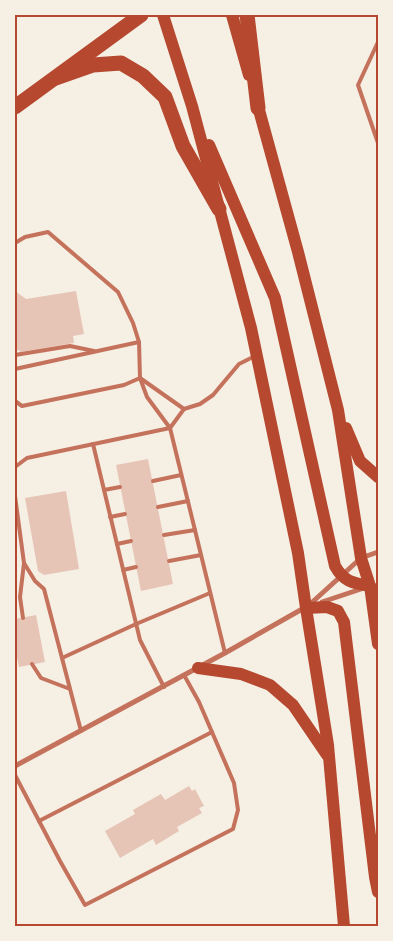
<svg xmlns="http://www.w3.org/2000/svg" width="393" height="941" viewBox="0 0 393 941" font-family="Montserrat,sans-serif">
<style>
.building{fill:#e6c5b7}
.lines{fill:none;stroke-linecap:round;stroke-linejoin:round}
.service{stroke:#c5725c;stroke-width:4}
.minor{stroke:#c5725c;stroke-width:5}
.primary{stroke:#b5482f;stroke-width:12}
.motorway{stroke:#b5482f;stroke-width:15}
.neatline{fill:none;stroke:#b5482f;stroke-width:2}
</style>
<rect width="100%" height="100%" fill="#f6efe4"/>
<g class="building">
<polygon points="15,291 26,299 76,291 84,334 73,336 74,343 20,352 19,350 15,351"/>
<polygon points="148,459 173,584 141,591 116,465"/>
<polygon points="66,491 79,569 44,575 38,571 25,498"/>
<polygon points="36,615 45,662 19,667 15,648 15,619"/>
<polygon points="189,786 192,791 195,789 204,806 199,808 202,813 177,827 179,831 156,845 153,839 120,858 105,831 135,814 133,810 161,794 165,800"/>
</g>
<g class="lines">
<g class="service">
<polyline points="378,42 358,85 378,143"/>
<polyline points="15,243 25,237 48,232 118,292 133,323 139,342 140,378 184,409"/>
<polyline points="15,355 70,346 94,351"/>
<polyline points="15,369 139,342"/>
<polyline points="15,401 22,406 124,385 140,378 147,397 170,428 27,458 15,467 15,469"/>
<polyline points="93,444 140,640 164,687"/>
<polyline points="153,481 181,475"/>
<polyline points="104,490 120,487"/>
<polyline points="15,496 24,563 35,581 44,589 81,731"/>
<polyline points="158,507 188,501"/>
<polyline points="110,517 125,514"/>
<polyline points="164,535 195,530"/>
<polyline points="117,544 131,541"/>
<polyline points="169,561 201,555"/>
<polyline points="123,570 136,567"/>
<polyline points="23,618 20,597 24,563"/>
<polyline points="225,653 170,428 184,409 200,404 213,395 239,364 255,356"/>
<polyline points="62,658 136,624 210,593"/>
<polyline points="32,664 41,678 70,689"/>
<polyline points="15,775 60,861 85,905 233,829 238,810 234,783 199,702 184,675"/>
<polyline points="39,821 212,732"/>
</g>
<g class="minor">
<polyline points="322,602 364,588"/>
<polyline points="308,606 361,558 378,552"/>
<polyline points="15,766 225,653 304,608"/>
</g>
<g class="primary">
<polyline points="163,15 192,106 251,328 298,553 306,608 328,745 344,926"/>
<polyline points="232,15 249,75"/>
<polyline points="256,99 298,252 338,410 361,558 370,586 378,644"/>
<path d="M 209,145 L 275,298 L 335,566 C 344,582 353,583 370,586"/>
<polyline points="346,428 360,461 378,477"/>
<polyline points="306,608 327,607 338,611 344,622 375,877 378,892"/>
<polyline points="198,668 241,674 270,685 293,705 327,755"/>
</g>
<g class="motorway">
<polyline points="247,15 258,108"/>
<polyline points="56,78 93,65 121,63 143,76 165,97 183,146 219,209"/>
<polyline points="15,107 141,15"/>
</g>
</g>
<rect width="393" height="941" fill="none" stroke="#f6efe4" stroke-width="32"/>
<rect x="16" y="16" width="361" height="909" class="neatline"/>
</svg>
